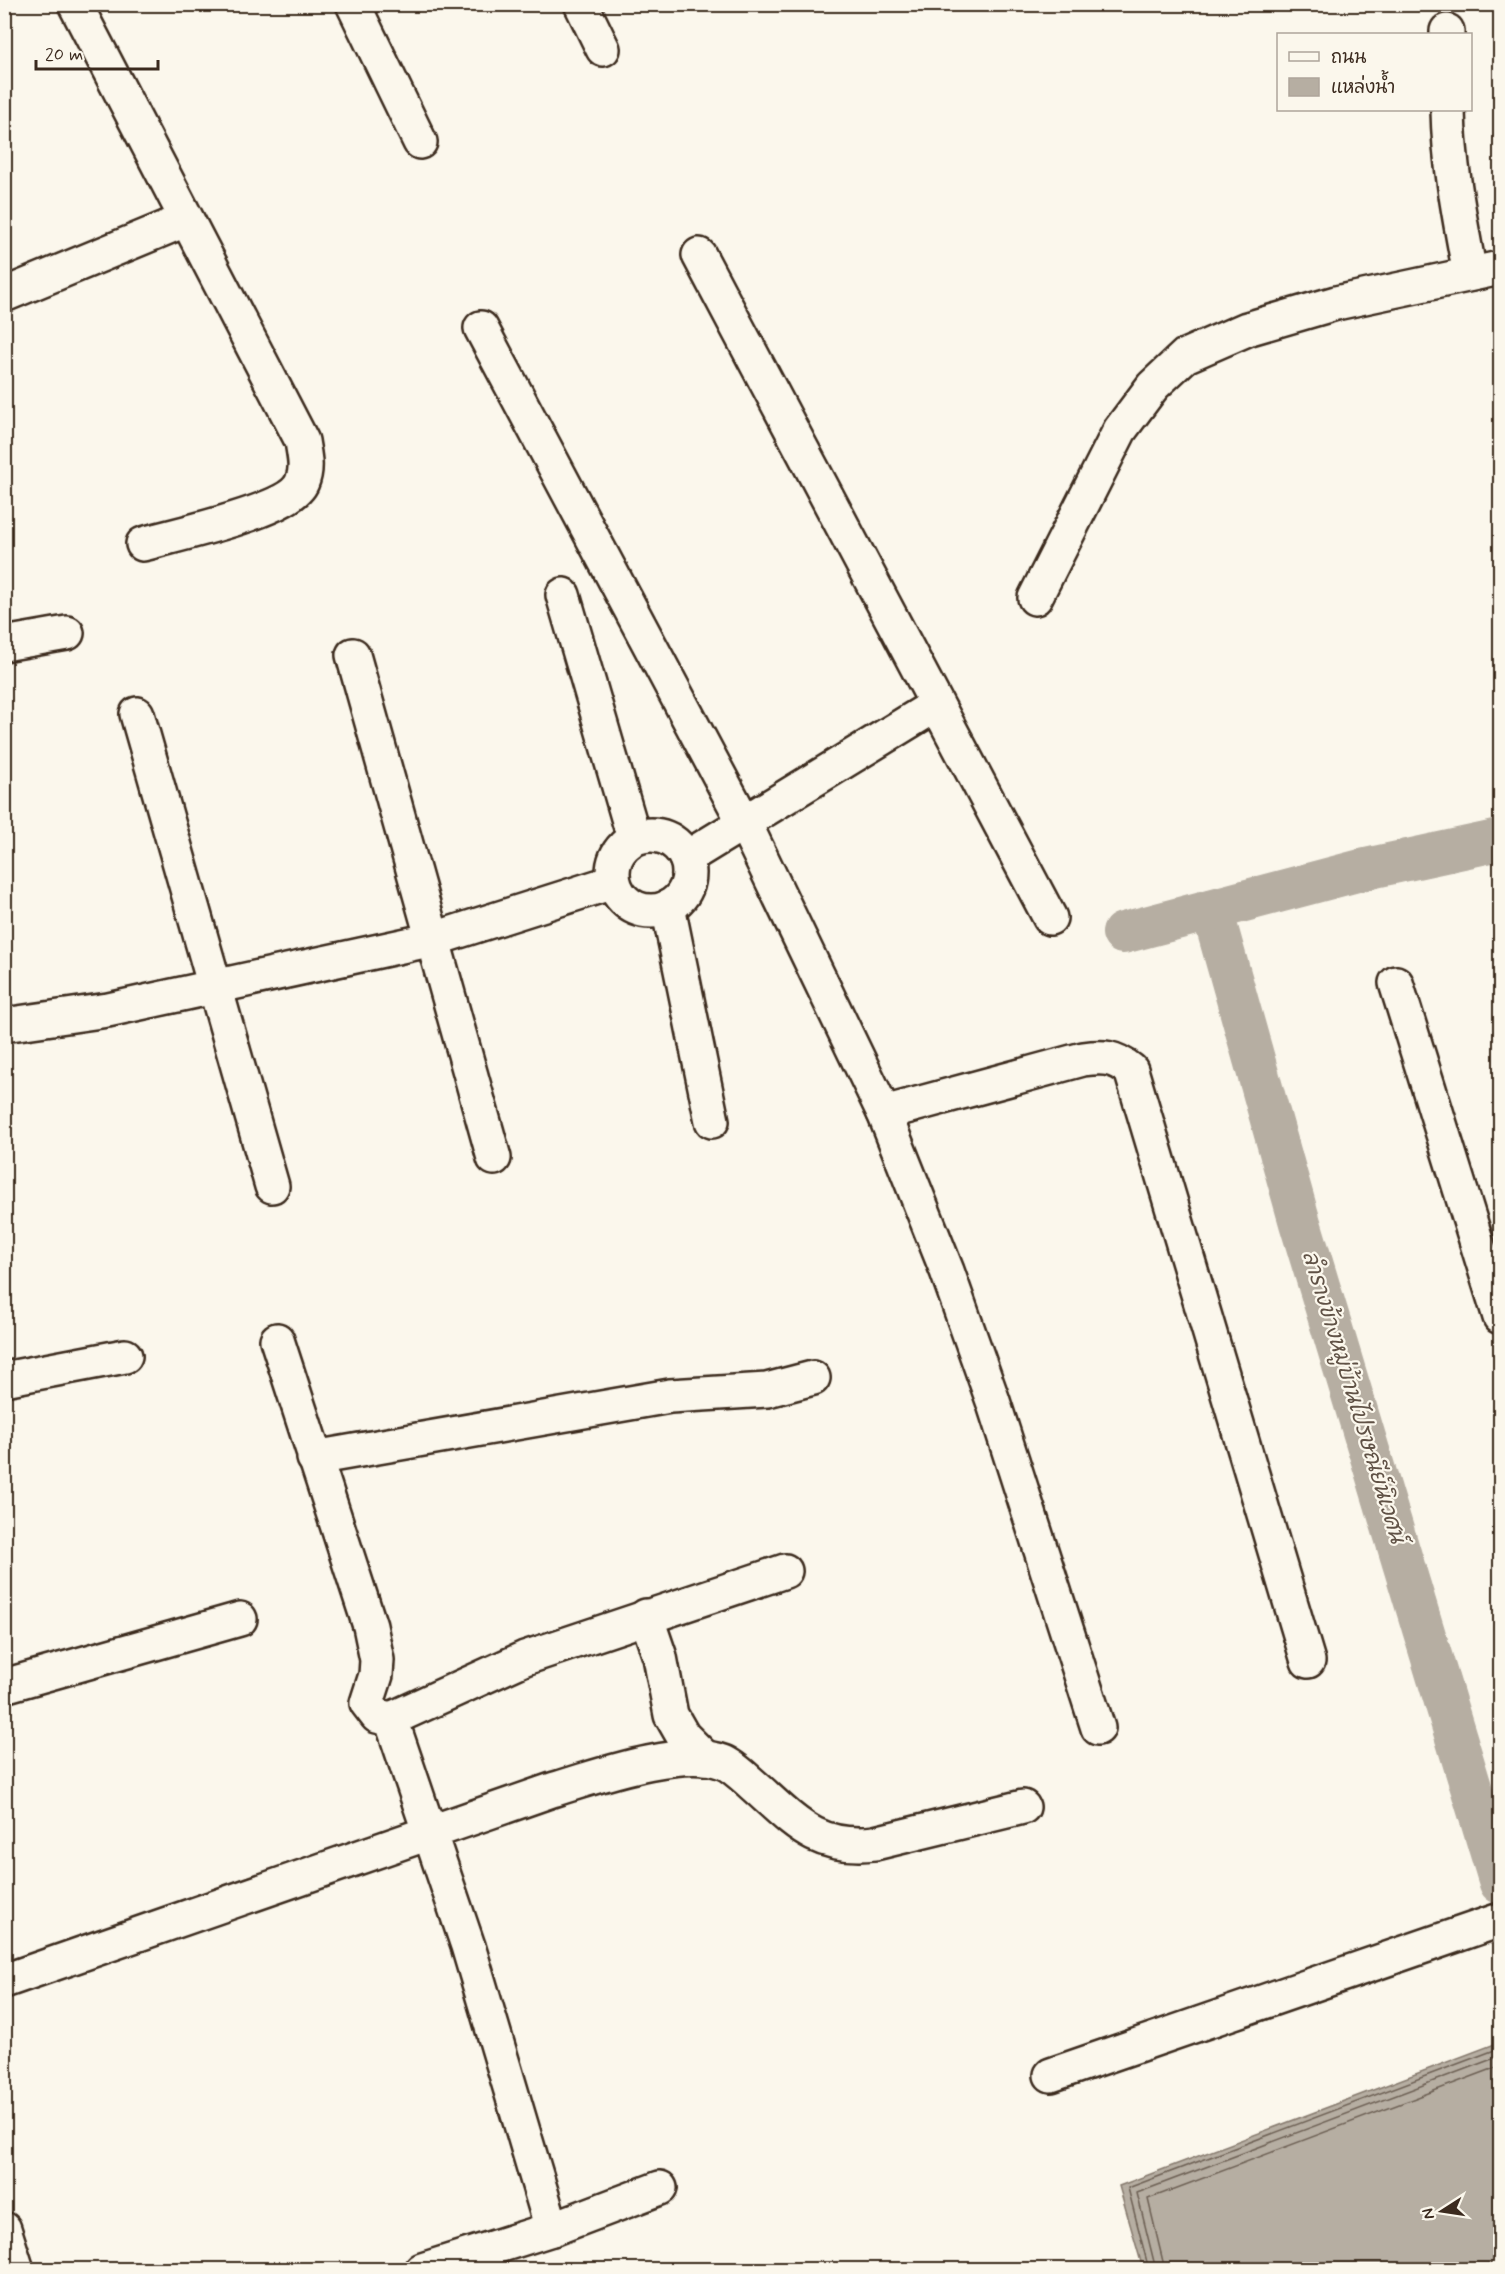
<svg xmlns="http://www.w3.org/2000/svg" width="1505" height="2274" viewBox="0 0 1505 2274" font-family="Mynerve,'Playpen Sans Thai',sans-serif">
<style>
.water{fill:#b6aea2;stroke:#85796d;stroke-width:1.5}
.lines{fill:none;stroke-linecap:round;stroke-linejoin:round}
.shore{stroke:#6c5f53;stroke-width:1.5}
.canal{stroke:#b6aea2;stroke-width:42}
.street-casing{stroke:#3b2a1e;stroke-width:38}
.street{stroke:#fbf7ec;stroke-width:33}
.labels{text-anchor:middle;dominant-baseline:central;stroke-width:4.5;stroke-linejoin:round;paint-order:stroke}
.water-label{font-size:22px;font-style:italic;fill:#605246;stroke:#fbf7ec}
</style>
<rect width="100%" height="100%" fill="#fbf7ec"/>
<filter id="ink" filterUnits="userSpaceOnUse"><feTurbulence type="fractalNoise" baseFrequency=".0167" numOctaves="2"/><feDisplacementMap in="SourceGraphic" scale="12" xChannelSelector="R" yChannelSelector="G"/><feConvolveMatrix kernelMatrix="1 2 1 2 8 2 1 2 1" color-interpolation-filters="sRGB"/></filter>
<g filter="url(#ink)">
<polygon class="water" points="1500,2042 1500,2269 1143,2269 1119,2186"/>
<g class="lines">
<g class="shore">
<polyline points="1149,2270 1128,2188 1500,2048"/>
<polyline points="1156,2270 1137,2193 1500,2056"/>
<polyline points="1165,2270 1148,2199 1500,2066"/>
</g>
<g class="canal">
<polyline points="1212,910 1300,1223 1500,1883"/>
<polyline points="1123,933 1361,870 1500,840"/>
</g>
<defs>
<g id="street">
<path d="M 75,4 L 302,441 C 304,455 308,468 302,482 C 291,511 174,535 143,544"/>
<polyline points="353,4 420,142"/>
<polyline points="581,4 603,49"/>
<polyline points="1447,31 1447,34"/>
<path d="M 1448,110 C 1449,165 1460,220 1470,274"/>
<polyline points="699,255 1050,918"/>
<polyline points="4,295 185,220"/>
<polyline points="481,328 745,824 884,1113 947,1271 993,1401 1098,1728"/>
<polyline points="563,595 634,838"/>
<polyline points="1035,598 1120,430 1153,386 1185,356 1247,329 1336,303 1500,268"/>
<polyline points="4,644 67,633"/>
<polyline points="353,655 494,1158"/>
<polyline points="137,714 272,1186"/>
<circle cx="651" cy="873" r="38"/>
<polyline points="686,858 936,705"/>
<polyline points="668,907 712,1121"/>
<polyline points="1396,983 1500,1317"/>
<polyline points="4,1025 108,1010 434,939 613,882"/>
<path d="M 884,1113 L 1083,1059 C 1104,1056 1114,1057 1131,1070 L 1308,1661"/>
<polyline points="277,1340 370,1626 377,1660 376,1675 367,1703 377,1716 391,1719 468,1946 552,2229"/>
<polyline points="4,1379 125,1356"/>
<polyline points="314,1458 670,1396 767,1390 813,1378"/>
<polyline points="646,1616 660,1657 671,1715 683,1736 705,1758"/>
<polyline points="4,1686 240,1619"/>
<polyline points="391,1719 525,1658 785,1571"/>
<path d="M 4,1981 L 552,1790 C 595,1777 681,1746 723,1762 C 733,1766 744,1777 752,1784 C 794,1821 815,1850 875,1843 L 1023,1807"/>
<polyline points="1051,2075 1500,1920"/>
<polyline points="4,2229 17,2270"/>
<polyline points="422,2270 552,2229 660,2188"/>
</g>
</defs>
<use href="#street" class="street-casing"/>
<use href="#street" class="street"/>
</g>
</g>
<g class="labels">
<g class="water-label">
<text transform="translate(1353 1397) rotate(73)">ลำรางข้างหมู่บ้านไปรษณีย์นิเวศน์</text>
</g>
</g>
<rect width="1505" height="2274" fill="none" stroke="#fbf7ec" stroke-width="24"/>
<rect x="12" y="12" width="1481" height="2250" fill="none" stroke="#3b2a1e" stroke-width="2" filter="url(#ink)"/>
<rect x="1277" y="33" width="195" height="78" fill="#fbf7ec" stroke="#aea59a" stroke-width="1.5"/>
<rect x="1289" y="52" width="30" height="9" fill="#fbf7ec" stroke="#aea59a" stroke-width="1.5"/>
<text x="1331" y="63" font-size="18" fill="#3b2a1e">ถนน</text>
<rect x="1289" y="78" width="30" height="18" fill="#b6aea2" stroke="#aea59a" stroke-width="1.5"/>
<text x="1331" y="93" font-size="18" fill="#3b2a1e">แหล่งน้ำ</text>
<g transform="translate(1442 2211) rotate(258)" stroke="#fbf7ec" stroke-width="4.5" paint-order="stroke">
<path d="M0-4.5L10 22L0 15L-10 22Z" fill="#3b2a1e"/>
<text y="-9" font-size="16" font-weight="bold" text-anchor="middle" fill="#3b2a1e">N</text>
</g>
<path d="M36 60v9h122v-9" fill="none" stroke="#3b2a1e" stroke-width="3"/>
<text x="45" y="60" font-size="18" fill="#3b2a1e" stroke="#fbf7ec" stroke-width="4.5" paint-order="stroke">20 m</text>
</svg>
